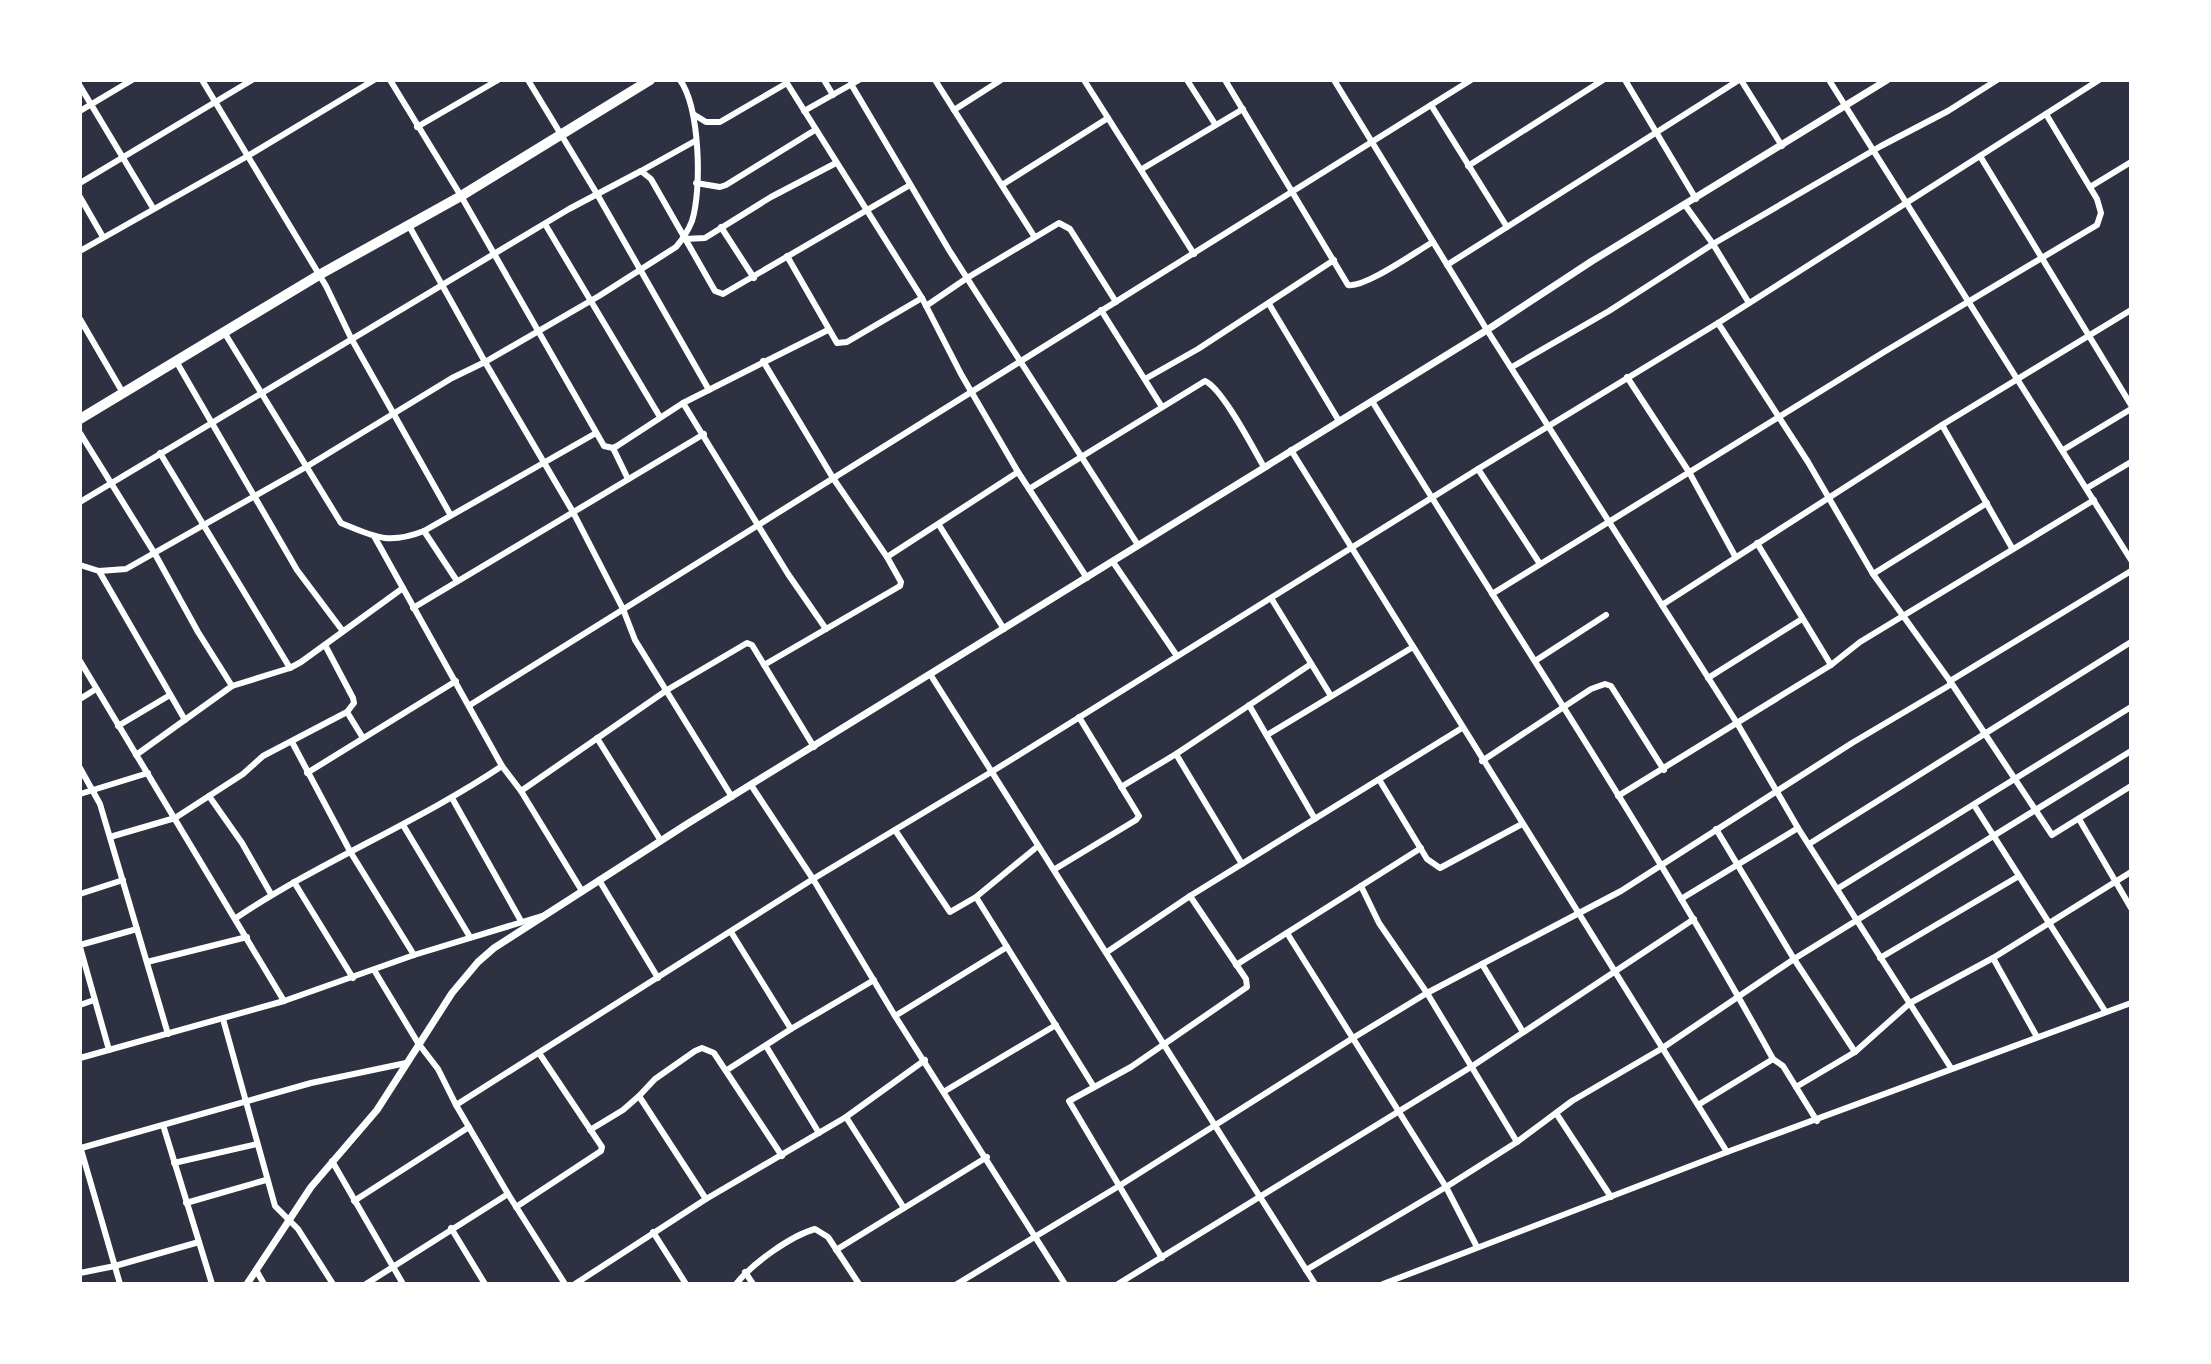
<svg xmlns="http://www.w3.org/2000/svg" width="2211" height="1364" viewBox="0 0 2211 1364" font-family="Literata,serif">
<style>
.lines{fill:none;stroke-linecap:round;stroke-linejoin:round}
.minor{stroke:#fff;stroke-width:6}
.tertiary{stroke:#fff;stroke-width:7}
.trunk{stroke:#fff;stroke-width:10}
</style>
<rect width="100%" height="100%" fill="#2d3142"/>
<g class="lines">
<g class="minor">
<polyline points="202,80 326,286 351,338 450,514"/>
<polyline points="390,80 461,196 604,446 613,448 617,446 683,403 828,330"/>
<polyline points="528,80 597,194 709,390"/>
<polyline points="785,80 922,298 961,374 1018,472 1087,578"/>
<polyline points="824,80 833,95"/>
<polyline points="935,80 1034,236"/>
<polyline points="1084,80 1194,254"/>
<polyline points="1187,80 1215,124"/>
<path d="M 1225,80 L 1348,285 C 1365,288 1415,252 1433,242"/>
<polyline points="1334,80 1487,330 1737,723 1798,828 1951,1068"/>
<polyline points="1625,80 1696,199"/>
<polyline points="1741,80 1782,146"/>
<polyline points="1829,80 2131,560"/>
<polyline points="851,84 949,250 1138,545"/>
<polyline points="80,86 153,208"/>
<polyline points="1431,105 1507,227"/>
<polyline points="954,110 1001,80"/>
<polyline points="80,111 132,80"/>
<polyline points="804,111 859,80"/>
<polyline points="693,114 706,122 720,122 787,83"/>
<polyline points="417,127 498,80"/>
<polyline points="1980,156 2131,405"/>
<polyline points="1468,166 1603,80"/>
<polyline points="1142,169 1243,109"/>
<polyline points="641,171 695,141"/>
<polyline points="80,183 252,80"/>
<polyline points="696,183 720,187 726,185 815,130"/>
<polyline points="1002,185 1108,118"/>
<polyline points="2090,187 2131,162"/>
<polyline points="80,197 103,237"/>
<polyline points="1685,205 1713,244 1749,303"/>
<polyline points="408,224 485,362 573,512 623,609 635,640 732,797"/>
<polyline points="545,224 660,417"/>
<polyline points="721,227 754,278"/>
<polyline points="684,239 705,238 771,197 836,163"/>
<polyline points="80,251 246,157 374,80"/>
<polyline points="787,256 837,343 847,342 922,298"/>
<polyline points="1447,265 1739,80"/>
<polyline points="1269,304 1339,421"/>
<polyline points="926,306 967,278 1059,223 1070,229 1116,302"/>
<polyline points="1101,310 1162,407"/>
<polyline points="80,319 123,393"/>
<polyline points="1718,323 1808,462 1873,574 1950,681 2052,835 2131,786"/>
<path d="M 224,332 L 341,523 C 375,537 388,545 424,531 L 596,433"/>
<polyline points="176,361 297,570 342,630"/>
<polyline points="763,361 833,478 887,557 901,582 900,586 764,665"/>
<polyline points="1512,367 1609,311 1713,244 1881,146 1948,111 1997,80"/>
<polyline points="1627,377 1689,472 1735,556"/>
<polyline points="1145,379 1198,349 1334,260"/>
<path d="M 1372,401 C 1506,620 1649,833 1773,1059"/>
<polyline points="683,403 788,574 826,629"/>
<polyline points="1942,425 2012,548"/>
<polyline points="80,433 155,554 198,632 232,686"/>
<polyline points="613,448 628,479"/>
<polyline points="1291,450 1727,1152"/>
<polyline points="2063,450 2131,409"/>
<polyline points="160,453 290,668"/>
<polyline points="1478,469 1540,564"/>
<polyline points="2087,488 2131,462"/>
<path d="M 1029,489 L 1205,381 C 1222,388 1253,448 1264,467"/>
<polyline points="80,502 569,209 641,171 651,179 715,291 723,294 910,185"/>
<polyline points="939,525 1004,629"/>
<polyline points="424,531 457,581"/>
<polyline points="374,536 502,766 521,791 582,891"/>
<polyline points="1757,543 1831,665"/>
<polyline points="887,557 1018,472"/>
<polyline points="1113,562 1177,656"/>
<path d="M 80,565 L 99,571 L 126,569 L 306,467 L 452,378 L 485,362 L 599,296 L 676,247 C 683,239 688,231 692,221 C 702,189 700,108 680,80"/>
<polyline points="99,571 185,720"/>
<polyline points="1873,574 1987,503"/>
<polyline points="1492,594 1884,352 2097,225 2101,213 2097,199 2046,114"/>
<polyline points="1271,598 1331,696"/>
<polyline points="1662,605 1942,425 2131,310"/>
<polyline points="413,608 704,434"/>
<polyline points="80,661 284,1001"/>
<polyline points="1535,661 1606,615"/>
<polyline points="930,674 1315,1284"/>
<polyline points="1708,678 1802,619"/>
<polyline points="80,699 96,689"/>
<polyline points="470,705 1471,80"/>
<polyline points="1249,705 1315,819"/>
<polyline points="347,712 363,738"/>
<polyline points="118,726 170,695"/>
<polyline points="1267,735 1413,647"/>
<polyline points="597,738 661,841"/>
<polyline points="292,742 351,853 414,955"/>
<polyline points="1176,754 1242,864"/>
<polyline points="136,755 232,686 290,668 301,662 403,588"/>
<polyline points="1482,761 1591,689 1605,684 1611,686 1664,770"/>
<polyline points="80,768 100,804 168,1034"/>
<polyline points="307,773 456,681"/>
<polyline points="1380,781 1427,859 1440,868 1522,824"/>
<polyline points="751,785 813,879 895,1016 1065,1284"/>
<polyline points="1121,787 1176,754 1311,664"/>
<polyline points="521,791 667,690 747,643 752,645 814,747"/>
<polyline points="80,794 148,773"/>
<polyline points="209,796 242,843 271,894"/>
<polyline points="1618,796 1831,665 1860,642 2094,500"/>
<polyline points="452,798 521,921"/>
<polyline points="1974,805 2105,1011"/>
<polyline points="2079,819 2131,908"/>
<polyline points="403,825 470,937"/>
<polyline points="1716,829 1794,959 1855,1052"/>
<polyline points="895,830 950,912 976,897 1038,846"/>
<polyline points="110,837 175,818 243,774 263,756 347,712 354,703 353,698 325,645"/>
<polyline points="1809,844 2131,642"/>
<polyline points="1055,869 1136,820 1139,816 1079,717"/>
<polyline points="599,880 658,978"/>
<polyline points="294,882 353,978"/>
<polyline points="1361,886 1379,923 1427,993 1517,1142"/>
<polyline points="1837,889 2131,707"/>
<polyline points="80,894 123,880"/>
<polyline points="976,897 1094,1087"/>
<polyline points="1681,899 1798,828"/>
<path d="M 236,918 C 321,861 417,823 502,766"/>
<polyline points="731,932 791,1029"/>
<polyline points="1287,933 1446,1187 1477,1247"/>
<polyline points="80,945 137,929"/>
<polyline points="80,947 109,1050"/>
<polyline points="1107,952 1190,896 1462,728"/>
<polyline points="1880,958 2019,876"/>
<polyline points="1993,958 2037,1037"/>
<polyline points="147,962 247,937"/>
<polyline points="1482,964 1523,1032"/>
<polyline points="1236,965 1421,848"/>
<polyline points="374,970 418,1043 438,1069 456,1105 508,1194 565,1284"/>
<polyline points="80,1005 94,1000"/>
<polyline points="895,1016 1007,947"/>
<polyline points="223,1019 275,1206 298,1229 333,1284"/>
<polyline points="766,1046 819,1133"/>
<polyline points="80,1058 284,1001 414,955 542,916"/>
<polyline points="727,1070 791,1029 874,980"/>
<polyline points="1796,1087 1855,1052 1910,1003 1993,958 2131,872"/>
<polyline points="945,1091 1056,1025"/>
<polyline points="456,1105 813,879 993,771 1478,469 1718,323 2099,80"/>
<polyline points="1698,1105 1773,1059 1783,1066 1817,1121"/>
<polyline points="1556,1113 1611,1197"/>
<polyline points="846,1117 904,1208"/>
<polyline points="163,1125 212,1284"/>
<polyline points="590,1130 623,1110 639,1096"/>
<polyline points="80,1146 120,1284"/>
<polyline points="81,1148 311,1083 406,1063"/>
<polyline points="332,1161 403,1284"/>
<polyline points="174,1163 257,1144"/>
<polyline points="706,1199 639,1096 655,1079 695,1051 702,1048 714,1053 782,1156"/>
<polyline points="354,1201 469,1127"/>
<polyline points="186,1203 266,1180"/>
<polyline points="516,1207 601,1151 602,1147 539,1053"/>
<polyline points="451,1228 485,1284"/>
<polyline points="653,1232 686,1284"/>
<polyline points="836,1250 987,1157"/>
<polyline points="1162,1258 1069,1101 1131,1067 1247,987 1246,979 1190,896"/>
<polyline points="256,1270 264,1284"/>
<polyline points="1306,1270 1446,1187 1517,1142 1572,1101 1661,1049 1794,959 2131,751"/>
<polyline points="745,1272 753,1284"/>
<polyline points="80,1273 115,1266 199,1242"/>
<polyline points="366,1284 508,1194"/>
<polyline points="575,1284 706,1199 846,1117 925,1060"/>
<path d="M 736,1284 C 752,1264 790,1236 815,1229 L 828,1237 L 859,1284"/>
<polyline points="957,1284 1119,1186 1353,1038 1427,993 1621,891 1852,743 1950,685 1950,681 2131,571"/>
<polyline points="1118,1284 1471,1067 1694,919"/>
<polyline points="1383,1284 1727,1152 2131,1003"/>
</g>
<polyline class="tertiary" points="247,1284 311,1187 377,1110 452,993 478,962 494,948 687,824 1487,330 1592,261 1887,80"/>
<polyline class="trunk" points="80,419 319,275 461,196 650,80"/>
</g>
<rect width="2211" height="1364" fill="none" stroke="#ffffff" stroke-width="164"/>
</svg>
